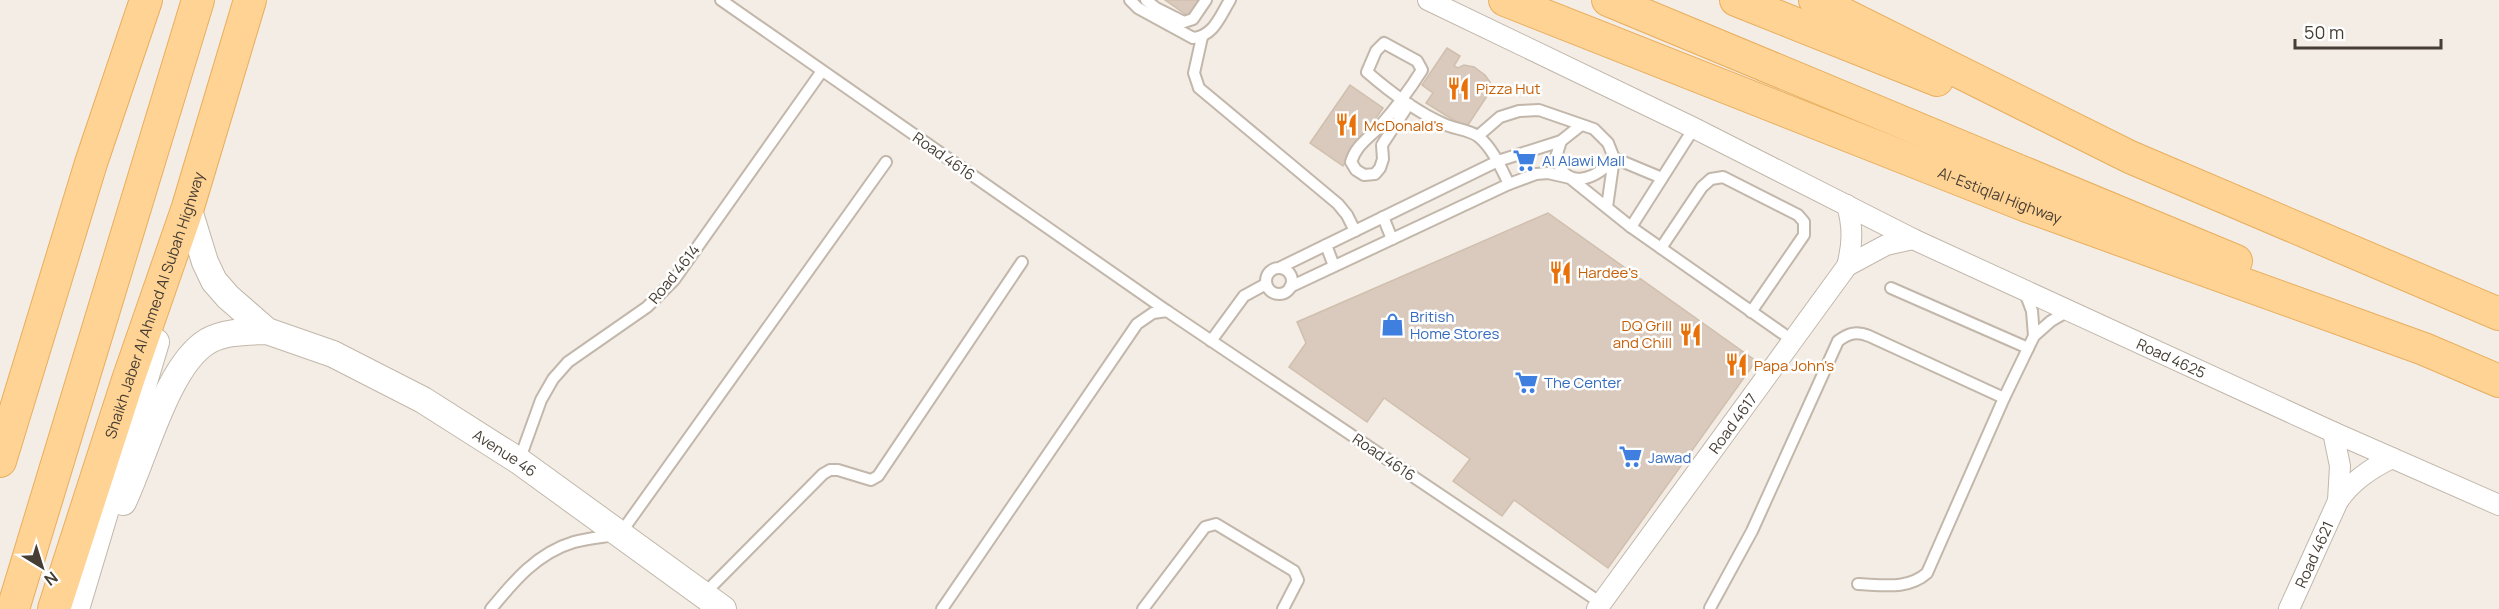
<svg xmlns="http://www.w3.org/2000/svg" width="2499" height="609" viewBox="0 0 2499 609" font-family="Manrope,sans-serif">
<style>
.building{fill:#d9cabd;stroke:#d1bfad;stroke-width:1.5}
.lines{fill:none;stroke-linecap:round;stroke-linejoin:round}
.service-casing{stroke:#c2b7aa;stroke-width:14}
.minor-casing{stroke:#c2b7aa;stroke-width:22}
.tertiary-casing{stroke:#c2b7aa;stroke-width:28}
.primary-casing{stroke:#e9ae5e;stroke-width:34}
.service{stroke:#fff;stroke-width:10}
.minor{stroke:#fff;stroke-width:20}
.tertiary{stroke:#fff;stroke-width:26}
.primary{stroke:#ffd393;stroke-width:32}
.labels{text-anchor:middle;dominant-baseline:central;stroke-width:5;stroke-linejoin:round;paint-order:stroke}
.food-label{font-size:15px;fill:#c56008;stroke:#fff;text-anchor:start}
.street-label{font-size:15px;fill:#463d34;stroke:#fff}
.shop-label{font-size:15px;fill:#366cbe;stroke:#fff;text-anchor:start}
</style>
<rect width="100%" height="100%" fill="#f3ede5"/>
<g class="building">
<polygon points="1165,0 1199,0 1188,16"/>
<polygon points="1447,48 1460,56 1454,66 1458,68 1464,65 1474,67 1485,75 1490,82 1491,90 1466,128 1426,103 1433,93 1422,85"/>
<polygon points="1350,85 1383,108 1343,166 1310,143"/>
<polygon points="1548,213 1756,361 1608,568 1514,500 1502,516 1453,481 1470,459 1384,398 1367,422 1289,367 1306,343 1297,322"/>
</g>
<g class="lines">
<defs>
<g id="service">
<polyline points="721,0 1167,311"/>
<path d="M 1130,0 L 1138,8 L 1193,38 C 1214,36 1220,16 1230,0"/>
<polyline points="1146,0 1156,8 1184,22 1193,19 1206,0"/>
<polyline points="1202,37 1194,73 1199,88 1338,204 1347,215 1355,231"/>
<path d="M 1409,104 L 1382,145 L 1383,159 L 1380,168 L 1375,174 L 1364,175 L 1356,170 L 1351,162 C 1356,145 1369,138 1380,126 C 1395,109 1410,89 1422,70 L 1417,61 L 1384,43 L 1376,51 L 1367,72 C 1390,92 1417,112 1444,124 C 1454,129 1471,130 1479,137 C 1493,149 1501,168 1509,184"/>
<polyline points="1478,136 1500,117 1519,111 1539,110 1594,129 1608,143 1614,158 1607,207"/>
<path d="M 1561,141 L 1556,157 C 1565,192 1598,179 1614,158 L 1662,178"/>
<polyline points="1383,217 1392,239"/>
<polyline points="1631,227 1694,128"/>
<polyline points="1326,245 1334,266"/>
<polyline points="1661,248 1702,187 1711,179 1723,177 1798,215 1804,222 1804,235 1751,312"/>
<polyline points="1281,267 1498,161 1561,141 1580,126"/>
<circle cx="1279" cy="281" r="13"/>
<polyline points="1290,287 1509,184 1536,174 1548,173 1570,178 1631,227 1792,340"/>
<polyline points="1891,288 2028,348"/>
<polyline points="2024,290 2032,311 2034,336"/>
<polyline points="1211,341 1244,296 1266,284"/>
<polyline points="519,461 541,400 553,379 568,362 647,307 674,280 822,71"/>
<path d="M 1858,584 C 1883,585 1908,590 1927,573 L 2004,398 L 2034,336 L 2051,321 L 2070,310"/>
<polyline points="704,594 823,474 830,470 838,470 871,480 878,476 1022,262"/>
<path d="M 1710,608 L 1752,531 L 1838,341 C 1849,333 1856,331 1869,336 L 2004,398"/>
<path d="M 491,609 C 514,581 537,553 574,542 C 588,538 605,537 620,534 L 886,162"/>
<polyline points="942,609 1137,324 1153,313 1167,311 1601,603"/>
<polyline points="1143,609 1205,527 1216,524 1294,571 1298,580 1283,609"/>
</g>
<g id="minor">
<path id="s1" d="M 1428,0 L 1694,128 L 1913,239 L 2333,432 L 2499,505"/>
<polyline points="1847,266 1886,245 1913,239"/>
<polyline points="2333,432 2340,466 2338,501"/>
<path id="s2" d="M 1597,609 L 1847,266 C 1853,244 1853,226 1847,205"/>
<path id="s3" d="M 2289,609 L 2338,501 C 2352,481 2370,469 2392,458"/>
</g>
<g id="tertiary">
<path id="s4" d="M 188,207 L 205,262 L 214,281 L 228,297 L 267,331 L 333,354 L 423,400 L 519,461 L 723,609"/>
<path d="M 123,502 C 144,459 167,365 208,341 C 226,331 248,332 267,331"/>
<polyline points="76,609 156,342"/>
</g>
<g id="primary">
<path id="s5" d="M 1505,0 L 2027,206 L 2424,349 L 2499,381"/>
<polyline points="1608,0 2236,261"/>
<polyline points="1736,0 1937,80"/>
<polyline points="1815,0 2130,157 2499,314"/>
<polyline points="0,461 91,163 146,0"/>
<polyline points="13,609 198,0"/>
<path id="s6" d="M 54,609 L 128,380 L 188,207 L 250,0"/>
</g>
</defs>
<use href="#service" class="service-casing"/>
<use href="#minor" class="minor-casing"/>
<use href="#tertiary" class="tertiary-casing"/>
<use href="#primary" class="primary-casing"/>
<use href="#service" class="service"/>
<use href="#minor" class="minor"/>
<use href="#tertiary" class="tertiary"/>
<use href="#primary" class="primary"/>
</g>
<defs>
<symbol id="restaurant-bare" viewBox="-9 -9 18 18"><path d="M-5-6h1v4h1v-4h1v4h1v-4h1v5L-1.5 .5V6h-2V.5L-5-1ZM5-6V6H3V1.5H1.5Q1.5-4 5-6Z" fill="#e8710a" stroke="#fff" stroke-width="2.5" paint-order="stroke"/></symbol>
<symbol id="supermarket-bare" viewBox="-9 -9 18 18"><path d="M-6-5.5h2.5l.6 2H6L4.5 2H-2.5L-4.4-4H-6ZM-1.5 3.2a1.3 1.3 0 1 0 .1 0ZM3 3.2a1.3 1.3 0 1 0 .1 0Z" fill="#3f7fe0" stroke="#fff" stroke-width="2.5" paint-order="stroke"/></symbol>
<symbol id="shop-bare" viewBox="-9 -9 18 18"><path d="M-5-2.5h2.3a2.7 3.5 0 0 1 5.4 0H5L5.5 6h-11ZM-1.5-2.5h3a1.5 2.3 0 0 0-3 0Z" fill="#3f7fe0" stroke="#fff" stroke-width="2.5" paint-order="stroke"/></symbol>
</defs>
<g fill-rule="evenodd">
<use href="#restaurant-bare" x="1442" y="72" width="33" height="33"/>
<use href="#restaurant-bare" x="1330" y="108" width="33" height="33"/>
<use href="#supermarket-bare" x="1508" y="144" width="33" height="33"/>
<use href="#restaurant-bare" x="1544" y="256" width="33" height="33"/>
<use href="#shop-bare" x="1376" y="308" width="33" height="33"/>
<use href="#restaurant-bare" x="1674" y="318" width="33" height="33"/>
<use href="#restaurant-bare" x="1720" y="348" width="33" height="33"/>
<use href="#supermarket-bare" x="1510" y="366" width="33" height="33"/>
<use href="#supermarket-bare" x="1614" y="440" width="33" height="33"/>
</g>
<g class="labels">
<g class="food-label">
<text x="1476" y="88">Pizza Hut</text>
<text x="1364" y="125">McDonald's</text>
<text x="1578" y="272">Hardee's</text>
<text x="1672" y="325" text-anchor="end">DQ Grill<tspan x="1672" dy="17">and Chill</tspan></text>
<text x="1754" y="365">Papa John's</text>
</g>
<g class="street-label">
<text transform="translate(944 156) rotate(35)">Road 4616</text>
<text stroke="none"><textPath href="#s5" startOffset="532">Al-Estiqlal Highway</textPath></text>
<text transform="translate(674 274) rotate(-51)">Road 4614</text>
<text stroke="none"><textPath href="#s6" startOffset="320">Shaikh Jaber Al Ahmed Al Subah Highway</textPath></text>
<text stroke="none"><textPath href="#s1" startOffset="825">Road 4625</textPath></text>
<text stroke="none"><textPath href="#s2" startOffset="230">Road 4617</textPath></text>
<text stroke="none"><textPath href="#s4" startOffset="420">Avenue 46</textPath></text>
<text transform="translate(1384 457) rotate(34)">Road 4616</text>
<text stroke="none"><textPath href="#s3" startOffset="60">Road 4621</textPath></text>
</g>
<g class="shop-label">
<text x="1542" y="160">Al Alawi Mall</text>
<text x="1410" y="316">British<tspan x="1410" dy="17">Home Stores</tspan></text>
<text x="1544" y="382">The Center</text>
<text x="1648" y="457">Jawad</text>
</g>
</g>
<g transform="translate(42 567) rotate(142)" stroke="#ffffff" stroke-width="4.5" paint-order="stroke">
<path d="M0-4.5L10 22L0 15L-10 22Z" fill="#463d34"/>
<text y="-9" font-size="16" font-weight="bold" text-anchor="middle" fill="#463d34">N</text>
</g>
<path d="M2295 39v9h146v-9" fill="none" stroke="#463d34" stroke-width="3"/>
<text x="2304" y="39" font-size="18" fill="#463d34" stroke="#ffffff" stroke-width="4.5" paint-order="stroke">50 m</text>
</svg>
